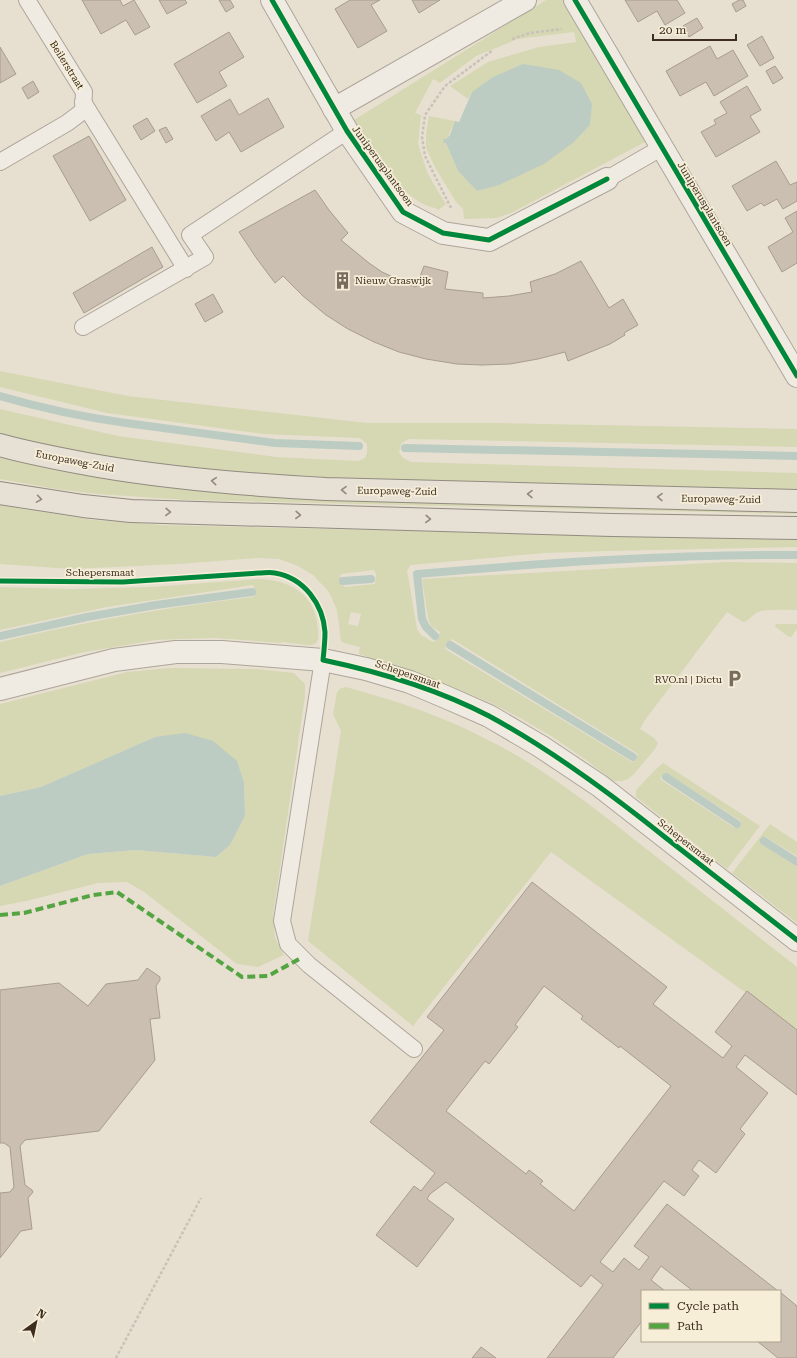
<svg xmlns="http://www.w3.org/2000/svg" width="797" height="1358" viewBox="0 0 797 1358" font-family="'Roboto Serif',serif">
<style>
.green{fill:#d6d7b3;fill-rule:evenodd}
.water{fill:#bcccc2}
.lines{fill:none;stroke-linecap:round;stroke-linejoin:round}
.stream{stroke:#bcccc2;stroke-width:8}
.building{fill:#cbbfb2;stroke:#a89c90;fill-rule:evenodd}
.lane-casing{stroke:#ada599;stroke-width:18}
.street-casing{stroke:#ada599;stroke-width:24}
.primary-casing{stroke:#928b80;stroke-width:24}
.path{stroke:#c8c2b9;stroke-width:2.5;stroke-dasharray:3 2;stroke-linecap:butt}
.lane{stroke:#efebe3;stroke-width:16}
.street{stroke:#efebe3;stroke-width:22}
.primary{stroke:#e6e1d4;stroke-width:22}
.quiet{stroke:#54a441;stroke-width:4;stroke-dasharray:8 4;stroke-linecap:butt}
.cycleway-casing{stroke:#f7eed8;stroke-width:8}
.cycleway{stroke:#00873e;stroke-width:5}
.oneway{stroke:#92887a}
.labels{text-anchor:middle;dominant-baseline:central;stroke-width:3.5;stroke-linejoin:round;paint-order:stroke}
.street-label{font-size:10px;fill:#3d2e20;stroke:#f7eed8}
.poi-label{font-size:10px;fill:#3d2e20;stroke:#f7eed8;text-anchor:start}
</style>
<rect width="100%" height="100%" fill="#e7e0d1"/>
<g class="green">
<path d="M 546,0 L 565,0 L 647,141 L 513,212 L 497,218 L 464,219 L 463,209 L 456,202 L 436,169 L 426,148 L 426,134 L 429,116 L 455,121 C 453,126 446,139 446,143 L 458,171 L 477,191 L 574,142 L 590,125 L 472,92 L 468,99 L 450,86 L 488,62 L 539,47 L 576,42 L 574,32 L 518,39 L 476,56 L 440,83 L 433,79 L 415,113 L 421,115 L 418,144 L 427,172 L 439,193 L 446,204 L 439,210 C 433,207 426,206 421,203 C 392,185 371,149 354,120 Z"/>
<polygon points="0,371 128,396 367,423 497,423 797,429 797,447 408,439 401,444 399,452 403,458 411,462 797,473 797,493 377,483 156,468 0,436 0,409 118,436 276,457 358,461 365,458 367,453 367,444 360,438 264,434 107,413 0,387"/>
<polygon points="0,456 29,461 797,508 797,514 188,500 97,494 56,489 0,479"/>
<path d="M 0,505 L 93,520 L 161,525 L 797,540 L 797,547 L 607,551 L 545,553 L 411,565 L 407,570 L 417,629 L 421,635 L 433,642 L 436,640 L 440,632 L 431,626 L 428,618 L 422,579 L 727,562 L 797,563 L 797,610 C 788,610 765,609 758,612 C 752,615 749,621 743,622 L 727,612 L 645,720 L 640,729 L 654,738 L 658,743 L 655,749 L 634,774 L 628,779 L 622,781 L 613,781 L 586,760 L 551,736 L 520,718 L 489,702 L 416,673 L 359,654 L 360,647 L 344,643 L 341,641 L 337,610 L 329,592 L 313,575 L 298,566 L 279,559 L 257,558 L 179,564 L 71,569 L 0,564 ZM 374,570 L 376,574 L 375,584 L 345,587 C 340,584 339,579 341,574 ZM 351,612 L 361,614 L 358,626 L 348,624 ZM 452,639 L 638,754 L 636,760 L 632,762 L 445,649 L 447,645 Z"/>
<path d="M 258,579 C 291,580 315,594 318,629 C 318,634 320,640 315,644 C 310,647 288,642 281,642 L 281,643 L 216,638 L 177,639 L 156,640 L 85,652 L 0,673 L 0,642 C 83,622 168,607 253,597 C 256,594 255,588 253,585 L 107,607 L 0,630 L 0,587 L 73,589 L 150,587 Z"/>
<polygon points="776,624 797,624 797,629 791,637 789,637 777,628 775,627"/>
<polygon points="169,668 257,669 294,673 305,684 305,696 273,916 275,938 284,955 258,967 237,964 144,892 127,882 98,883 26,901 0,906 0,886 88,854 136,850 216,857 230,845 245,816 244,783 155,737 41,787 0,796 0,704 127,672"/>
<path d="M 346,687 C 398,701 448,718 496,744 C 549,772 597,810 644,847 C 695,887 746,927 797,967 L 797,1030 L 551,852 L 413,1026 L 308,941 L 341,731 L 333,714 L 337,692 L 341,688 Z"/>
<path d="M 663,763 L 760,826 L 727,869 L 636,797 L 636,790 L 657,768 ZM 665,772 L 741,821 L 741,825 L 733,827 L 660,779 Z"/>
<polygon points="770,824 797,842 797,856 767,838 763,839 762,843 797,867 797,923 732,873"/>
</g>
<g class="water">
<polygon points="523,64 559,70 581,83 592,104 590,125 574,142 544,164 499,185 477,191 458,171 446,143 443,143 444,139 446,139 450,135 455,121 459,122 472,92 493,77"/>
<polygon points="185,733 213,741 237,761 244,783 245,816 230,845 216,857 136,850 88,854 0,886 0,796 41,787 155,737"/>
</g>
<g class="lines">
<g class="stream">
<path d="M 0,396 C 41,408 84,417 126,423 L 275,443 L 359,446"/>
<polyline points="405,448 797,456"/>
<polyline points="343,581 371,579"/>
<polyline points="0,636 87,617 156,605 252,592"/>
<path d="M 435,636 L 426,627 L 422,619 L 417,574 C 543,563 670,554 797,555"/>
<polyline points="450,645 633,757"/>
<polyline points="666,777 737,824"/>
<polyline points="764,841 797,862"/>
</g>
</g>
<g class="building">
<polygon points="82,0 120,0 123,6 134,0 150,27 135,35 126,20 101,34"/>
<polygon points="159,0 185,0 187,3 167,14"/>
<polygon points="219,0 230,0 234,7 226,12"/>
<polygon points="350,0 380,0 371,5 387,31 358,48 335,9"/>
<polygon points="412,0 440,0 419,13"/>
<polygon points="625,0 677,0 685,13 665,25 657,11 638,22"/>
<polygon points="739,0 743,0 746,6 736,12 732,4"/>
<polygon points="697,18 703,28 689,37 683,26"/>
<polygon points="229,32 244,57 219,72 227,86 197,103 174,64"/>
<polygon points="762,36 774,58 760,66 747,45"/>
<polygon points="710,46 717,59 733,50 748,76 714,96 706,82 680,96 666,71"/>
<polygon points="0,47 16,74 0,83"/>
<polygon points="775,66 783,78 773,84 766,71"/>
<polygon points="33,81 39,92 28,99 22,88"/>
<polygon points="747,86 761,110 750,116 760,132 716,157 701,132 716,124 714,120 727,113 720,102"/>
<polygon points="268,98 284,127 241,152 229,132 216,141 201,116 230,99 239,115"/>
<polygon points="147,118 155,131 141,140 133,126"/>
<polygon points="166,127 173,139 166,143 159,130"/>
<polygon points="89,136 126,200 90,221 53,156"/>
<polygon points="776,161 790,185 797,182 797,201 783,209 777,199 764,206 761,203 747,211 732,186"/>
<polygon points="315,190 329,210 348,233 341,240 369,263 382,272 404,282 416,287 424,266 448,272 445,289 483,293 483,298 509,296 532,292 530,282 555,274 581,261 609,308 623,299 638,325 624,333 625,335 610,344 568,361 565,352 538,359 510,364 482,365 457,364 426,359 399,352 374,342 348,329 326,315 303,296 283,276 275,283 257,259 239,232"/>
<polygon points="797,211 797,263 782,272 768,247 793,232 785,218"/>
<polygon points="152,247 163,267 84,313 73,293"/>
<polygon points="213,294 223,312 205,322 195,304"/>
<path d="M 532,882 L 667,987 L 653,1004 L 723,1058 L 732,1046 L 715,1032 L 747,991 L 797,1030 L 797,1095 L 745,1055 L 736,1067 L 768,1093 L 740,1129 L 745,1134 L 716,1173 L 699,1160 L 692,1170 L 699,1176 L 684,1196 L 664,1181 L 600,1262 L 613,1272 L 624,1258 L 639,1270 L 649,1257 L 634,1246 L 667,1204 L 778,1291 L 693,1291 L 661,1266 L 651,1280 L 665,1291 L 642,1291 L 642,1321 L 613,1358 L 547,1358 L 603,1285 L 591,1275 L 581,1287 L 446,1182 L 430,1194 L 427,1199 L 454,1219 L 417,1267 L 376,1235 L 414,1186 L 421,1191 L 435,1173 L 370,1122 L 444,1030 L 427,1017 ZM 544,986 L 583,1016 L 581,1019 L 619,1048 L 620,1046 L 671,1086 L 574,1211 L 540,1184 L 543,1181 L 529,1170 L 526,1174 L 446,1111 L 485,1061 L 489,1064 L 518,1027 L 515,1025 Z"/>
<polygon points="147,968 160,977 160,980 156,986 160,1018 150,1019 155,1060 99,1131 25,1140 20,1146 25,1185 32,1190 33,1192 28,1198 32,1229 21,1231 0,1258 0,1193 10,1192 14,1187 10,1147 4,1143 0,1143 0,990 59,983 88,1006 106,984 138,980"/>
<polygon points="780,1292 797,1306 797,1358 778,1358 757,1341 780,1341"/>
<polygon points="481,1347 496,1358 472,1358"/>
</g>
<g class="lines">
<defs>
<g id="lane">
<polyline points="83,102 186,269"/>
<polyline points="0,162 67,123 83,111 84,92 27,0"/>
<polyline points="607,179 661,148"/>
<polyline points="83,327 205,257 190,235 347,131"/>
<polyline points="323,660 282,921 288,944 309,965 414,1049"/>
</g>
<g id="street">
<polyline points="272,0 347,131 403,212 443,233 489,240 607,179"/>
<polyline points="575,0 797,376"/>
<polyline points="334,109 525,0"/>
<polyline points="0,689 114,660 176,652 222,652 323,660 366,669 410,682 448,698 489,716 540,746 600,786 797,940"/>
</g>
<g id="primary">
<path d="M 0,445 C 32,454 66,460 98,466 C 174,479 250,485 326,489 L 797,501"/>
<polyline points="0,493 83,506 131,511 612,525 797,528"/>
</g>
</defs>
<use href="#lane" class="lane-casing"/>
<use href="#street" class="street-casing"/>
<use href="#primary" class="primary-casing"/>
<g class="path">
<polyline points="512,39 530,33 562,29"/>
<polyline points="451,208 425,156 422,137 425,115 445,86 493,50"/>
<polyline points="116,1358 201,1198"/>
</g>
<use href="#lane" class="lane"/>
<use href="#street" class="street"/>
<use href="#primary" class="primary"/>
<polyline class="quiet" points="0,915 24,913 93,895 117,892 242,977 268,976 301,958"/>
<defs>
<g id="cycleway">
<polyline points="272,0 347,131 403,212 443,233 489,240 607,179"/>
<polyline points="575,0 797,376"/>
<path d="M 0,581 L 123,582 L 259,573 C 264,573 270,572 275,573 C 304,578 323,604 325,632 C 325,641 324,651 323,660 C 380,672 437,689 489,716 C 552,750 610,793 666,838 C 710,872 753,906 797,940"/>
</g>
</defs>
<use href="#cycleway" class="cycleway-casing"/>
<use href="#cycleway" class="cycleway"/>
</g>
<defs><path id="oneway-chevron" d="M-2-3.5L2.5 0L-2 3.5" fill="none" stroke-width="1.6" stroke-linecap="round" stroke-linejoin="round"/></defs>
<g class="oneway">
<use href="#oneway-chevron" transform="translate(214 481) rotate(-175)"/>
<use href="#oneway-chevron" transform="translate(344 490) rotate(-179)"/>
<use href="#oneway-chevron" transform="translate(530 494) rotate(-179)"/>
<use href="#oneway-chevron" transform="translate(660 497) rotate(-179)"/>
<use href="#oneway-chevron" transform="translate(39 499) rotate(9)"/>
<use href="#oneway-chevron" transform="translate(168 512) rotate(2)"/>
<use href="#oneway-chevron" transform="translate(298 515) rotate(2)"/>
<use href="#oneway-chevron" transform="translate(428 519) rotate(2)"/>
</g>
<defs>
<symbol id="building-bare" viewBox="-9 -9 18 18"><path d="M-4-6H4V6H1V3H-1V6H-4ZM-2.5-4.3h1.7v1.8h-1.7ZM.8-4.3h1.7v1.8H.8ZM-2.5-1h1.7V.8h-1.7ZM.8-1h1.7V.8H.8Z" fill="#786c5e" stroke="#f7eed8" stroke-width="2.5" paint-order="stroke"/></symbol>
<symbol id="parking-bare" viewBox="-9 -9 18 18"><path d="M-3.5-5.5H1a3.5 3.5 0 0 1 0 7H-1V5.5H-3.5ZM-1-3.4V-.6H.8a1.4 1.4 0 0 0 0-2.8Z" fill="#786c5e" stroke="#f7eed8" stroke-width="2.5" paint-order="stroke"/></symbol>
</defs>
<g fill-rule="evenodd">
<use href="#building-bare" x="330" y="268" width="25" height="25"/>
<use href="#parking-bare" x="722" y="666" width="25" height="25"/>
</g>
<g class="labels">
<g class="street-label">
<text transform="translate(67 65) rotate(58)">Beilerstraat</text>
<text transform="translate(383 166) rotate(54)">Juniperusplantsoen</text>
<text transform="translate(705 204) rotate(59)">Juniperusplantsoen</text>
<text transform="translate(75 461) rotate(11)">Europaweg-Zuid</text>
<text transform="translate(397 491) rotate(1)">Europaweg-Zuid</text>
<text transform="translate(721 499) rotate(1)">Europaweg-Zuid</text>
<text x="100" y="572">Schepersmaat</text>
<text transform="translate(408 674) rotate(19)">Schepersmaat</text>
<text transform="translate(686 842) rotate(38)">Schepersmaat</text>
</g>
<g class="poi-label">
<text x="355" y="280">Nieuw Graswijk</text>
<text x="722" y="679" text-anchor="end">RVO.nl | Dictu</text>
</g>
</g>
<rect x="641" y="1290" width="140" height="52" fill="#f7eed8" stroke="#ada18e"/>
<rect x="649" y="1303" width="20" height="6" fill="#00873e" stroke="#ada18e"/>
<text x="677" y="1310" font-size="12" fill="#3d2e20">Cycle path</text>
<rect x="649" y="1323" width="20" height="6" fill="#54a441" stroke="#ada18e"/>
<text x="677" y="1330" font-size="12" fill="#3d2e20">Path</text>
<g transform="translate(36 1322) rotate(33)" stroke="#f7eed8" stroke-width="3" paint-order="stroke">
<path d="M0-3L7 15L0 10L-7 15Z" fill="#3d2e20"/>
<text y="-6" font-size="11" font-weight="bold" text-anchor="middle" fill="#3d2e20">N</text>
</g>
<path d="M653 34v6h83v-6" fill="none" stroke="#3d2e20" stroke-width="2"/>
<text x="659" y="34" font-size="12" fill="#3d2e20" stroke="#f7eed8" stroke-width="3" paint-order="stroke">20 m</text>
</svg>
